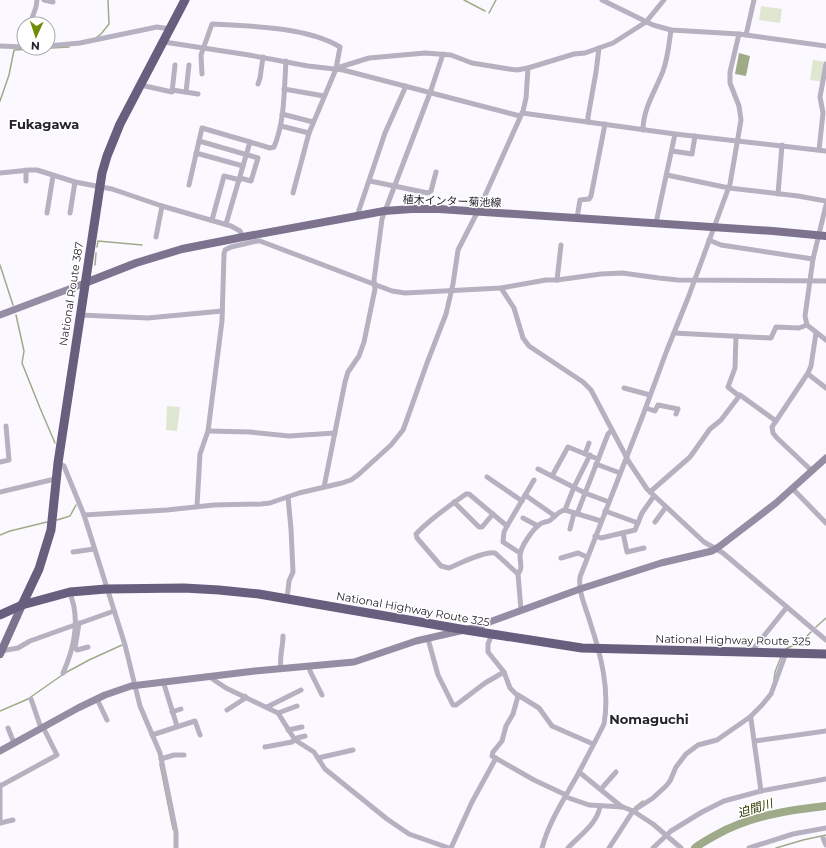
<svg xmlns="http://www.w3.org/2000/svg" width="826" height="848" viewBox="0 0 826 848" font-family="Montserrat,'Noto Sans JP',sans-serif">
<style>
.green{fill:#dfe7d0}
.water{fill:#9fab88}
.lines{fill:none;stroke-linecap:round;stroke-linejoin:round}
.stream{stroke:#9fab88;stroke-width:1.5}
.river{stroke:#9fab88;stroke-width:8}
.street{stroke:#b5b1c0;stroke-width:5}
.secondary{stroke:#948da4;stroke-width:7}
.primary{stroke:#7d738f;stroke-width:8}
.highway{stroke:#685e7d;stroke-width:9}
.labels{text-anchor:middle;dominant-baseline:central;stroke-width:3;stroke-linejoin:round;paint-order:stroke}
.street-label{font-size:11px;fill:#26222c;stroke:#fff}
.water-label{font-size:12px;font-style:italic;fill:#2f3c00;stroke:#fff}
.quarter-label{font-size:13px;font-weight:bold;fill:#26222c;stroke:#fff}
</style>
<rect width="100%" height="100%" fill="#fbf9ff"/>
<g class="green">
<polygon points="761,6 782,9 780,23 759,20"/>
<polygon points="813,60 826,62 824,82 810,80"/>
<polygon points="167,406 180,407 177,431 166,430"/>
</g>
<polygon class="water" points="739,53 750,56 746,76 735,74"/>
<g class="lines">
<g class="stream">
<polyline points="464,0 485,11"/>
<polyline points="489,13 496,0"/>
<polyline points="97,37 101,34 109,24 108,0"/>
<polyline points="0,101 9,75 14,50 69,47"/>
<polyline points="97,247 98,241 142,245"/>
<polyline points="0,265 13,305"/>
<polyline points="95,265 96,253"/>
<polyline points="16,315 24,351 22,363 40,408 55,443"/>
<polyline points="57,520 70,516 76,505"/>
<polyline points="0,535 10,531 47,522"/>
<polyline points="816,627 826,618"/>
<polyline points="786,649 803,640 811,632"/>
<polyline points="774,680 775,672 781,657"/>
<polyline points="0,711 28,699 65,673 89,660 122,645"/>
<polyline points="160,764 173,829"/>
<polyline points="635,807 643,801"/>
<polyline points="776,848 803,840 826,835"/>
</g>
<path class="river" d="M 695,848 C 701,843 709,839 716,835 C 750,816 788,810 826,806"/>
<g class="street">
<polyline points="44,0 53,2"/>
<polyline points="602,0 653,25 671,30 739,34 826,46"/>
<polyline points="30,24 36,7 37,0"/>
<polyline points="746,35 754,0"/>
<polyline points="164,42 249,55 308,66 343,70 520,116"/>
<polyline points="0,46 24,47"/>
<polyline points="48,46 80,43 157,27 170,29"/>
<polyline points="337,68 369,58 425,53 451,55 472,63 509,69 517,70 528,68 574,54 585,53 613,43 646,22 664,0"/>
<path d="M 202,74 L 201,55 L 212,24 C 250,26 307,27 340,47 L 336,69 L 309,133 L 293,193"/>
<polyline points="141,84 145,86 172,92 175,65"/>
<polyline points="258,84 260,78 263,57"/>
<polyline points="284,89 324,96"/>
<polyline points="172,90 198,94"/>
<polyline points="186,92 189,65"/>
<polyline points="522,113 675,134 826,151"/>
<polyline points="282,114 313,122"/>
<polyline points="588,122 588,117 596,72 599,48"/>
<polyline points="281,126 309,133"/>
<path d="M 643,130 C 643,108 656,90 663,71 C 668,58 669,43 671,30"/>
<polyline points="199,141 258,158 251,181 240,178"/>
<polyline points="819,150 823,113 820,97 826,64"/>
<polyline points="672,151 692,154 695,136"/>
<polyline points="196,153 243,166"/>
<polyline points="0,173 30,170 37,170 75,182 112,189 162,206 231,226 240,231 243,237"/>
<polyline points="667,175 729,188 798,196 826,201"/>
<polyline points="26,181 26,170"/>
<polyline points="370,181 428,193 431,191 436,172"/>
<polyline points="189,185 202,128 250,142"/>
<polyline points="778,194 782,145"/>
<polyline points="826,205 813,259 805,316 807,325 826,340"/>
<polyline points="47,213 53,176"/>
<polyline points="70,213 75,182"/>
<polyline points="357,216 385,133 406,86"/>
<polyline points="577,218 580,200 589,199 591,196 605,124"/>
<polyline points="212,220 224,176 240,180"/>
<polyline points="656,223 675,134"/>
<path d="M 226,224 L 250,142 L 270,148 L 274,147 C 285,121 284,90 286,61"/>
<polyline points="156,237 162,206"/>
<polyline points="709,240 721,245 813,259"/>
<polyline points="557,280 561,245"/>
<polyline points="501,288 514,308 523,338 529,346 583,382 591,390 629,462 647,489 704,542 723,553 826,640"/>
<polyline points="80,315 148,318 222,311"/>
<polyline points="674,333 771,338 776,327 799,328 807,325"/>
<polyline points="736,336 735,368 728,387 739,396"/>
<polyline points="808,374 826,388"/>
<polyline points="624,388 650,395"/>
<polyline points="646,408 655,411 658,405 678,409 676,414"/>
<polyline points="208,431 250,432 289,436 335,433"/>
<polyline points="585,454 589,443"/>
<polyline points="0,462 9,460 6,426"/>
<polyline points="58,463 64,466 84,515 125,645 140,706 160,753 176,832 176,848"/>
<polyline points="596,464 620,473"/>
<polyline points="538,469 585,493 609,502"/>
<polyline points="812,471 777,438 773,433 772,427 808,373 811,366 816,333"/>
<polyline points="552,476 568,447 598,459"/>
<polyline points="487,477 522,501"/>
<polyline points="324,487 345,382 348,372 359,356 364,342 375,289 374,280 382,219 430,93 443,54"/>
<polyline points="793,489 826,523"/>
<polyline points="0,492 55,479"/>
<polyline points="650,492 690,457 710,429 721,420 740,395 776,421"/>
<polyline points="525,495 555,516"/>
<polyline points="454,502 479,527 482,527 493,514"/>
<polyline points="197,506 200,454 208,431 222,321 224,254 225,250 231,247 257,241 260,241 392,291 405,293 501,288 546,280 557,280 601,274 622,273 659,278 678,280 826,281"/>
<polyline points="565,510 574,487 590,455"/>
<polyline points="605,511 638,523"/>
<polyline points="577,514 608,434 612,430"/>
<polyline points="84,515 167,510 214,505 261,504 270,503 299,493 342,483 351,480 358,475 391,445 403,430 406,422 427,363 446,314 453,284 458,250 479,209 523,111 526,98 528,68"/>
<polyline points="523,518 538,526"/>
<polyline points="655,522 666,507"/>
<path d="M 507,526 L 469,494 L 466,494 C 449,506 431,518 416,534 L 417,538 L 441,566 L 449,568 C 459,564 484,551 495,553 L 518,574 L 521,610"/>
<polyline points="570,529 574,513"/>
<polyline points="623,533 627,552 644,548"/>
<polyline points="595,536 601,538 635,530 642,513 654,496"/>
<polyline points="73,552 94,549"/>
<polyline points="520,553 503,542 504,532 507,526 534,480"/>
<polyline points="561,558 578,553 587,557"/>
<path d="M 518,574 C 523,568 520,563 520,556 C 520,547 533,529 540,524 C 543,522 546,522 549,521 C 554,518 558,511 565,510 L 601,521"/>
<polyline points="287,599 289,581 293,572 291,529 288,497"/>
<polyline points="79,623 75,648 77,650 88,647"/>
<polyline points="492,634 488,644 488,652 504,672 510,688 518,696 513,714 506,726 502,741 493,752 492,756 534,780 566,795"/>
<polyline points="428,639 438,675 453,705 456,705 485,683 504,672"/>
<polyline points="1,651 18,648 30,641 114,611"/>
<polyline points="754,653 755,647 787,607"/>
<polyline points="309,666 310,671 322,695"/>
<path d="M 281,669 C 279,658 283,647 283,636"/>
<path d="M 63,673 C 72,653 78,629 74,607 C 73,602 71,597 70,592"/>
<polyline points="208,676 226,688 278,713 295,740 314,752 325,769 387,819 409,834 449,848"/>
<polyline points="163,681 177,726"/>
<polyline points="518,695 539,708 552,726 593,744"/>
<polyline points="31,699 41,728"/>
<polyline points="97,699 107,720"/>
<polyline points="267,707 301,690"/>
<polyline points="227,710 244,699 245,696"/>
<polyline points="172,712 181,709"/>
<polyline points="278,713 297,706"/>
<polyline points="750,717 751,719 761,791"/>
<polyline points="8,728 14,743"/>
<polyline points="288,730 302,727"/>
<polyline points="152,735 195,721 200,735"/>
<polyline points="755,741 826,731"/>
<polyline points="265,747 292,742 297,738 305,736"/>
<polyline points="318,758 353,750"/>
<polyline points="161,759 174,755 184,755"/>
<polyline points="579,772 622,807"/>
<polyline points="0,785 0,823"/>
<polyline points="0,786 57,755 43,727"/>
<polyline points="601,789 616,772"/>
<polyline points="566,797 589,805 623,807 633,811 653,824 681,848"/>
<polyline points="0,823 13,820"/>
<polyline points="823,838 826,845"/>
<polyline points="451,848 472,802 496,758"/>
<path d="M 542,848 C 549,822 564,799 577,776 C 586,759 595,742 604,724 C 610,690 601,655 590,622 C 586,608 578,592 580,577 L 643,415 L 667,350 L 688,298 L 730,184 L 741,120 L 739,106 L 730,83 L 730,72 L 739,34"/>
<path d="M 568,848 C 579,836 598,823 600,806"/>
<polyline points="609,848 633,811 653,798 666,786 670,781 676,767 686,754 698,745 717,740 750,717 762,705 771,694 786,653"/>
<polyline points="653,848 671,831 702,812 724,801 761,791 826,779"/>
<polyline points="749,848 793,834 826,828"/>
</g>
<g class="secondary">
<polyline points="0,315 85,283"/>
<polyline points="0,751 78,708 105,695 131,686 255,671 354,662 416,641 473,628 580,589 661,563 712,551 720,546 776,503 826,458"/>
</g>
<g class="primary">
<polyline points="85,283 136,263 182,249 243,237 384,211 412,209 439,209 773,231 826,236"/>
<polyline points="0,654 22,605"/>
</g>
<g class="highway">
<polyline points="22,605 39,569 51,530 58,463 102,173 107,156 120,124 185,0"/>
<polyline points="0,615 22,605 70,592 106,589 184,588 219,590 259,594 466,630 582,648 826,654"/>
</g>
</g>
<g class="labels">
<g class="street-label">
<text transform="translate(452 201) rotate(2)">植木インター菊池線</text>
<text transform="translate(71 294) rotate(-81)">National Route 387</text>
<text transform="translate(413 609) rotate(10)">National Highway Route 325</text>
<text transform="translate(733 640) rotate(1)">National Highway Route 325</text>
</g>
<g class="water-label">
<text transform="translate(755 808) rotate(-17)">迫間川</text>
</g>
<g class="quarter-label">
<text x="44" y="124">Fukagawa</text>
<text x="649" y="719">Nomaguchi</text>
</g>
</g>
<g transform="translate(36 36) rotate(183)"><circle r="19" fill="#ffffff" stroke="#a8a7ab"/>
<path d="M0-3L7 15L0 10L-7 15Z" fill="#708b04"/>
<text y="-6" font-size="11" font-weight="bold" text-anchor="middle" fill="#26222c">N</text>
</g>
</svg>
